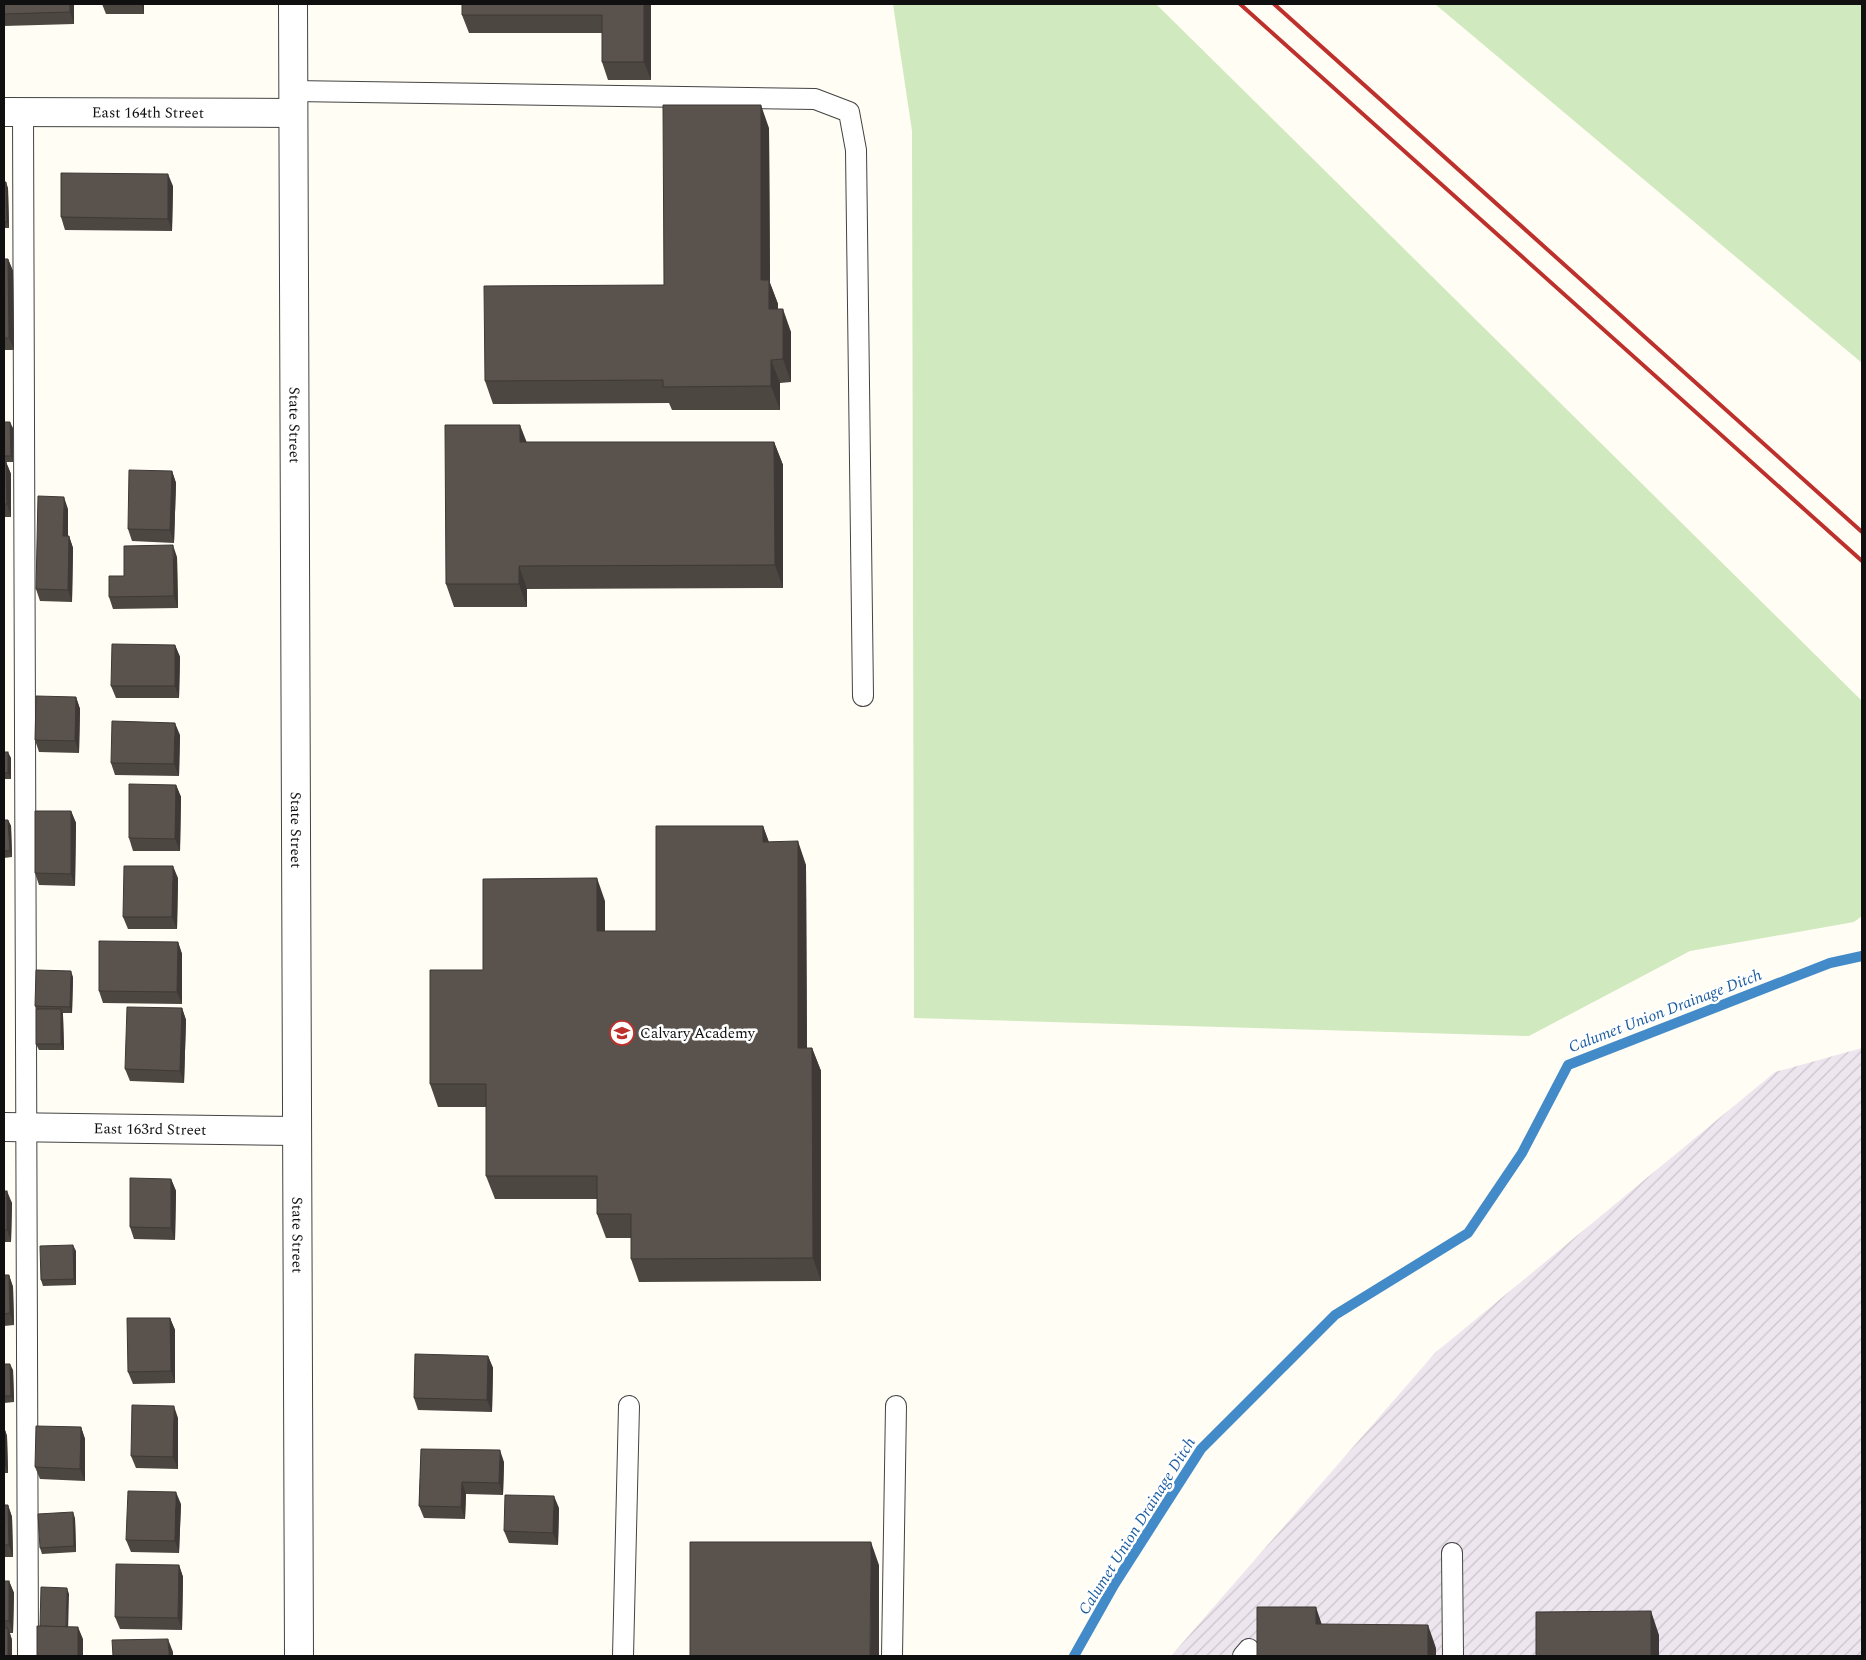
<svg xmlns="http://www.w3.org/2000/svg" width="1866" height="1660" viewBox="0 0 1866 1660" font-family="Spectral,serif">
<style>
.industrial{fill:url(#industrial-furrows)}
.grass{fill:#d1e9be}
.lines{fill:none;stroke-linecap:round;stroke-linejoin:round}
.stream{stroke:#438ac9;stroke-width:10}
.service-casing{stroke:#434343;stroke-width:22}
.minor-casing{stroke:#434343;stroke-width:30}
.tertiary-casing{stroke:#434343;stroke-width:30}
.service{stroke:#fff;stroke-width:20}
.minor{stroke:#fff;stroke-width:28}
.tertiary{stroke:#fff;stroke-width:28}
.rail{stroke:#bd302c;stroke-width:4}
.wall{fill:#4d4742}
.shaded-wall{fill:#3e3936}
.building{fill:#59524d;stroke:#3e3936}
.labels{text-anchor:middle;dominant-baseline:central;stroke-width:5;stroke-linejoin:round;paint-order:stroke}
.street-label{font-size:15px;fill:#101010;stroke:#fff}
.poi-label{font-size:15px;fill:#101010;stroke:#fff;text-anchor:start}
.water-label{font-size:16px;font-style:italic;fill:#1c5ca0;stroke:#fff}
</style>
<defs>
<pattern id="industrial-furrows" width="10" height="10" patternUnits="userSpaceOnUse" patternTransform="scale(1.25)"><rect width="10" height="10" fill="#eee6ee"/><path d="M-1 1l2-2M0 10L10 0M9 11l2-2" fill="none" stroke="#cbc4cb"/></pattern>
</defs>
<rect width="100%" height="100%" fill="#fffdf4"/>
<polygon class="industrial" points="1862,1048 1862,1656 1171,1656 1435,1353 1775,1072"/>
<g class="grass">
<polygon points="893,4 1156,4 1862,701 1862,916 1854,922 1690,951 1529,1036 914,1018 912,131"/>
<polygon points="1435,4 1862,4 1862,363"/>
</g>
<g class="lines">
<polyline class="stream" points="1074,1656 1114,1585 1201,1449 1335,1315 1468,1233 1522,1153 1568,1065 1830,963 1862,956"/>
<defs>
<g id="service">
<polyline points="293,91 815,99 849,112 856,150 863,696"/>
<polyline points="23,112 28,1656"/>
<polyline points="1452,1553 1453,1656"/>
<polyline points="623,1656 629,1406"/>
<polyline points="892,1656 896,1406"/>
<polyline points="1243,1656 1249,1649"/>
</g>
<g id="minor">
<path id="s1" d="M 4,112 L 293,113"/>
<path id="s2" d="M 4,1127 L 296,1131"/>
</g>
<g id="tertiary">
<path id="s3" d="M 293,4 L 299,1656"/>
</g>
</defs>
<use href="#service" class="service-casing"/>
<use href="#minor" class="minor-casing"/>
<use href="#tertiary" class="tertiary-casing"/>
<use href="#service" class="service"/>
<use href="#minor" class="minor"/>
<use href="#tertiary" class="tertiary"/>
<g class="rail">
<polyline points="1240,4 1862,561"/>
<polyline points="1274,4 1862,532"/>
</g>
</g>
<g class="wall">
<polygon points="4,4 74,4 74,24 4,26"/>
<polygon points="102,4 144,4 144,14 106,14"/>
<polygon points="651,4 651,80 608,80 602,62 602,33 469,33 462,15"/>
<polygon points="769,128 770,283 778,304 778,309 791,332 791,382 780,383 780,410 672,410 669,403 493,404 485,381 664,285"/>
<polygon points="4,182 8,188 9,228 4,228"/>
<polygon points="173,186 172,231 65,230 61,217"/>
<polygon points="4,259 8,259 13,271 14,350 4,350"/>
<polygon points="4,422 13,428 13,462 6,462 11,474 11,517 4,517"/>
<polygon points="526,442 774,442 783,465 783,588 527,589 527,607 454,607 446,584"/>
<polygon points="172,471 176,483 174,543 132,541 128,529"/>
<polygon points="68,509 68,536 69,536 73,548 72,602 40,601 36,589"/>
<polygon points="177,557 178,608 113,609 109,597 124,576"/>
<polygon points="175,645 180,657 179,698 116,698 111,686"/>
<polygon points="76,697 80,709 79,753 39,752 35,740"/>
<polygon points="180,735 179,776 115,775 111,763"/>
<polygon points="4,752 11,758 11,779 4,779"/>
<polygon points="176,785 181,797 180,851 133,851 129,838"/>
<polygon points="71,811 76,823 75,886 39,885 35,873"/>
<polygon points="4,820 8,820 11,826 12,857 4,858"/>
<polygon points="763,826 769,842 806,865 807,1048 812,1048 821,1071 821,1281 639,1282 631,1259 631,1238 606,1238 597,1214 597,1199 495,1199 486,1176 486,1107 438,1107 430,1084 483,970 605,901 605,931 656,931"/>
<polygon points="178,878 177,929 128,929 123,917"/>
<polygon points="178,942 182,954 182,1004 103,1003 99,991"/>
<polygon points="73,977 72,1013 63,1013 63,1015 64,1050 39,1050 36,1044 36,1009 35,1006"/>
<polygon points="182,1008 186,1020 184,1083 130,1081 125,1069"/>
<polygon points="171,1179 176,1191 175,1240 134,1239 130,1227"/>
<polygon points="4,1191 12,1203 11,1242 4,1242"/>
<polygon points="76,1251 76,1285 43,1286 41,1280"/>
<polygon points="4,1275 9,1275 13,1287 14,1325 4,1326"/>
<polygon points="170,1318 175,1330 175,1383 133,1384 128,1372"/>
<polygon points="488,1356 493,1368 492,1412 418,1410 414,1398"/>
<polygon points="4,1364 13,1370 14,1402 4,1403"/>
<polygon points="178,1418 178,1469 136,1468 131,1456"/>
<polygon points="4,1427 7,1436 8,1473 4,1473"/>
<polygon points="81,1427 85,1439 85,1481 40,1479 35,1467"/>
<polygon points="421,1449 504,1462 503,1495 466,1494 465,1519 424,1518 419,1506"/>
<polygon points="181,1504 179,1553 131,1552 126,1540"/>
<polygon points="4,1505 8,1505 12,1517 13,1557 4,1557"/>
<polygon points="559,1508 558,1545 509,1543 504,1531"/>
<polygon points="75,1518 76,1552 42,1554 40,1548"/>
<polygon points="179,1565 183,1577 182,1630 120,1629 115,1617"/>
<polygon points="4,1581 9,1581 14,1593 13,1633 10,1633 12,1640 12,1656 4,1656"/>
</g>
<g class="shaded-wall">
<polygon points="70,4 74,4 74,24 70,12"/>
<polygon points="141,4 144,4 144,14"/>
<polygon points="644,4 651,4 651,80 644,62"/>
<polygon points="761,105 769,128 770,283 778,304 778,332 769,309 761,280"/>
<polygon points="168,174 173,186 172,231 168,219"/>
<polygon points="6,182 8,188 9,228 7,222"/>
<polygon points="8,259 13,271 14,350 9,338"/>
<polygon points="783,309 791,332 791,382 783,359"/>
<polygon points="771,360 780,383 780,410 771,386"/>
<polygon points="10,422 13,428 13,462 11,456"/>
<polygon points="520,425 529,448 520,442"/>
<polygon points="774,442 783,465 783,588 775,565"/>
<polygon points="6,462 11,474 11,517 7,504"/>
<polygon points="172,471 176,483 174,543 170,530"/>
<polygon points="64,497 68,509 68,548 63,536"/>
<polygon points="69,536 73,548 72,602 68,590"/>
<polygon points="173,545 177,557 178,608 174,596"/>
<polygon points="519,566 527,589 527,607 519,584"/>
<polygon points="175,645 180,657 179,698 175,686"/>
<polygon points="76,697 80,709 79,753 75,741"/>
<polygon points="175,723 180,735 179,776 174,764"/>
<polygon points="8,752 11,758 11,779 8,773"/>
<polygon points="176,785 181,797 180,851 175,839"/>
<polygon points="71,811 76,823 75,886 71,874"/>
<polygon points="8,820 11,826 12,857 10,851"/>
<polygon points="763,826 771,849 763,842"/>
<polygon points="798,841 806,865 807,1071 798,1048"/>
<polygon points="173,866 178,878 177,929 172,917"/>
<polygon points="597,878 605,901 605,954 597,931"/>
<polygon points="178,942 182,954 182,1004 177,992"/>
<polygon points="71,971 73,977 72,1013 70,1007"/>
<polygon points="182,1008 186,1020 184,1083 180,1071"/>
<polygon points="61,1009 63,1015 64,1050 61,1044"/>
<polygon points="812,1048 821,1071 821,1281 813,1258"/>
<polygon points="171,1179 176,1191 175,1240 171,1228"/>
<polygon points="7,1191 12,1203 11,1242 7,1230"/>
<polygon points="73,1245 76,1251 76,1285 74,1279"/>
<polygon points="9,1275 13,1287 14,1325 10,1313"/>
<polygon points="170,1318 175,1330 175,1383 171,1371"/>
<polygon points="488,1356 493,1368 492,1412 487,1400"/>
<polygon points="10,1364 13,1370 14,1402 11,1396"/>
<polygon points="174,1406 178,1418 178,1469 173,1457"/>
<polygon points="4,1427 7,1436 8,1473 4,1462"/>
<polygon points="81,1427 85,1439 85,1481 80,1469"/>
<polygon points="500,1450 504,1462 503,1495 499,1483"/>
<polygon points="462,1482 466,1494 465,1519 461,1507"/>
<polygon points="176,1492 181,1504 179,1553 175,1541"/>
<polygon points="554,1496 559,1508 558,1545 553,1533"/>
<polygon points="8,1505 12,1517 13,1557 9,1545"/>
<polygon points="73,1512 75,1518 76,1552 74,1546"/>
<polygon points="871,1542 879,1565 879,1656 870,1656"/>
<polygon points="179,1565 183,1577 182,1630 178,1618"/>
<polygon points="9,1581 14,1593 13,1633 9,1621"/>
<polygon points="67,1588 69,1594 68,1633 66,1627"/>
<polygon points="1316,1607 1324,1631 1316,1624"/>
<polygon points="1651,1611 1659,1635 1659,1656 1651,1656"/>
<polygon points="1428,1625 1436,1648 1436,1656 1428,1656"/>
<polygon points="78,1627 83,1639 83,1656 78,1656"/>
<polygon points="8,1628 12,1640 12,1656 8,1656"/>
<polygon points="168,1639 173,1652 173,1656 169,1656"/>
</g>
<g class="building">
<polygon points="4,4 70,4 70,12 4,14"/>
<polygon points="462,4 644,4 644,62 602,62 602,15 462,15"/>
<polygon points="663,105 761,105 761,280 769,280 769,309 783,309 783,359 771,360 771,386 663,387 663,380 485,381 484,286 664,285"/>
<polygon points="61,173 168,174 168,219 61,217"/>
<polygon points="4,182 6,182 7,222 4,222"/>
<polygon points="4,259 8,259 9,338 4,338"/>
<polygon points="4,422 10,422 11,456 4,456"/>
<polygon points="445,425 520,425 520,442 774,442 775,565 519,566 519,584 446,584"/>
<polygon points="4,462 6,462 7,504 4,504"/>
<polygon points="129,470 172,471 170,530 128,529"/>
<polygon points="38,496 64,497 63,536 69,536 68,590 36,589"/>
<polygon points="173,545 174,596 109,597 109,576 124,576 124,546"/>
<polygon points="112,644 175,645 175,686 111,686"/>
<polygon points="36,696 76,697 75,741 35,740"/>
<polygon points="112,721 175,723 174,764 111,763"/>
<rect x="4" y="752" width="4" height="21"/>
<polygon points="129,784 176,785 175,839 129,838"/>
<polygon points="35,811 71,811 71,874 35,873"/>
<polygon points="4,820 8,820 10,851 4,851"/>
<polygon points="656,826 763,826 763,842 798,841 798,1048 812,1048 813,1258 631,1259 631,1214 597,1214 597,1176 486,1176 486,1084 430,1084 430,970 483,970 483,879 597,878 597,931 656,931"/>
<polygon points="124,866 173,866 172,917 123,917"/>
<polygon points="99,941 178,942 177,992 99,991"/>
<polygon points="36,970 71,971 70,1007 35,1006"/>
<polygon points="127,1007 182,1008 180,1071 125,1069"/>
<rect x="36" y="1009" width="25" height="35"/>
<polygon points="130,1178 171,1179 171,1228 130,1227"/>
<rect x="4" y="1191" width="3" height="39"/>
<polygon points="73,1245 74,1279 41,1280 40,1246"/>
<polygon points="4,1275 9,1275 10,1313 4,1314"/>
<polygon points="127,1318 170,1318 171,1371 128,1372"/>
<polygon points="415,1354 488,1356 487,1400 414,1398"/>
<polygon points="4,1364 10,1364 11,1396 4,1396"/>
<polygon points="132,1405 174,1406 173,1457 131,1456"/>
<polygon points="36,1426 81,1427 80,1469 35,1467"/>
<polygon points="421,1449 500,1450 499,1483 462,1482 461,1507 419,1506"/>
<polygon points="128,1491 176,1492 175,1541 126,1540"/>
<polygon points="505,1495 554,1496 553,1533 504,1531"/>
<polygon points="4,1505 8,1505 9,1545 4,1545"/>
<polygon points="73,1512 74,1546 40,1548 38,1514"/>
<polygon points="690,1542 871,1542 870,1656 690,1656"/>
<polygon points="116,1564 179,1565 178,1618 115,1617"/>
<rect x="4" y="1581" width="5" height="40"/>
<polygon points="41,1587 67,1588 66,1627 40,1626"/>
<polygon points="1257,1607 1316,1607 1316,1624 1428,1625 1428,1656 1257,1656"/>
<polygon points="1651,1611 1651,1656 1536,1656 1536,1612"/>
<polygon points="37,1626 78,1627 78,1656 37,1656"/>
<rect x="4" y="1628" width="4" height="28"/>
<polygon points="168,1639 169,1656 113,1656 112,1640"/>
</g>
<defs>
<symbol id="school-ring" viewBox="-11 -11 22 22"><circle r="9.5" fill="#fff" stroke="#bd302c" stroke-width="1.5"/><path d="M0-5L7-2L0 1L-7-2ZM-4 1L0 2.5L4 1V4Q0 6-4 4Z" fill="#bd302c"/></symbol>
</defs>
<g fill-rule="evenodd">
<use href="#school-ring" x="608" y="1019" width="28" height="28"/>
</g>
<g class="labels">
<g class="street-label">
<text stroke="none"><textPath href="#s1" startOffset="144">East 164th Street</textPath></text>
<text stroke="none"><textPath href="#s3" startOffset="421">State Street</textPath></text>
<text stroke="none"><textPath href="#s3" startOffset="826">State Street</textPath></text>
<text stroke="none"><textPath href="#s2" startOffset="146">East 163rd Street</textPath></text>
<text stroke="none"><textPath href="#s3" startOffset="1231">State Street</textPath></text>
</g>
<g class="poi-label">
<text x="640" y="1033">Calvary Academy</text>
</g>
<g class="water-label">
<text transform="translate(1665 1011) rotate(-21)">Calumet Union Drainage Ditch</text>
<text transform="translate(1137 1526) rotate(-58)">Calumet Union Drainage Ditch</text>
</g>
</g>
<rect width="1866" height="1660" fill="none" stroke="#101010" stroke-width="10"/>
</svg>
